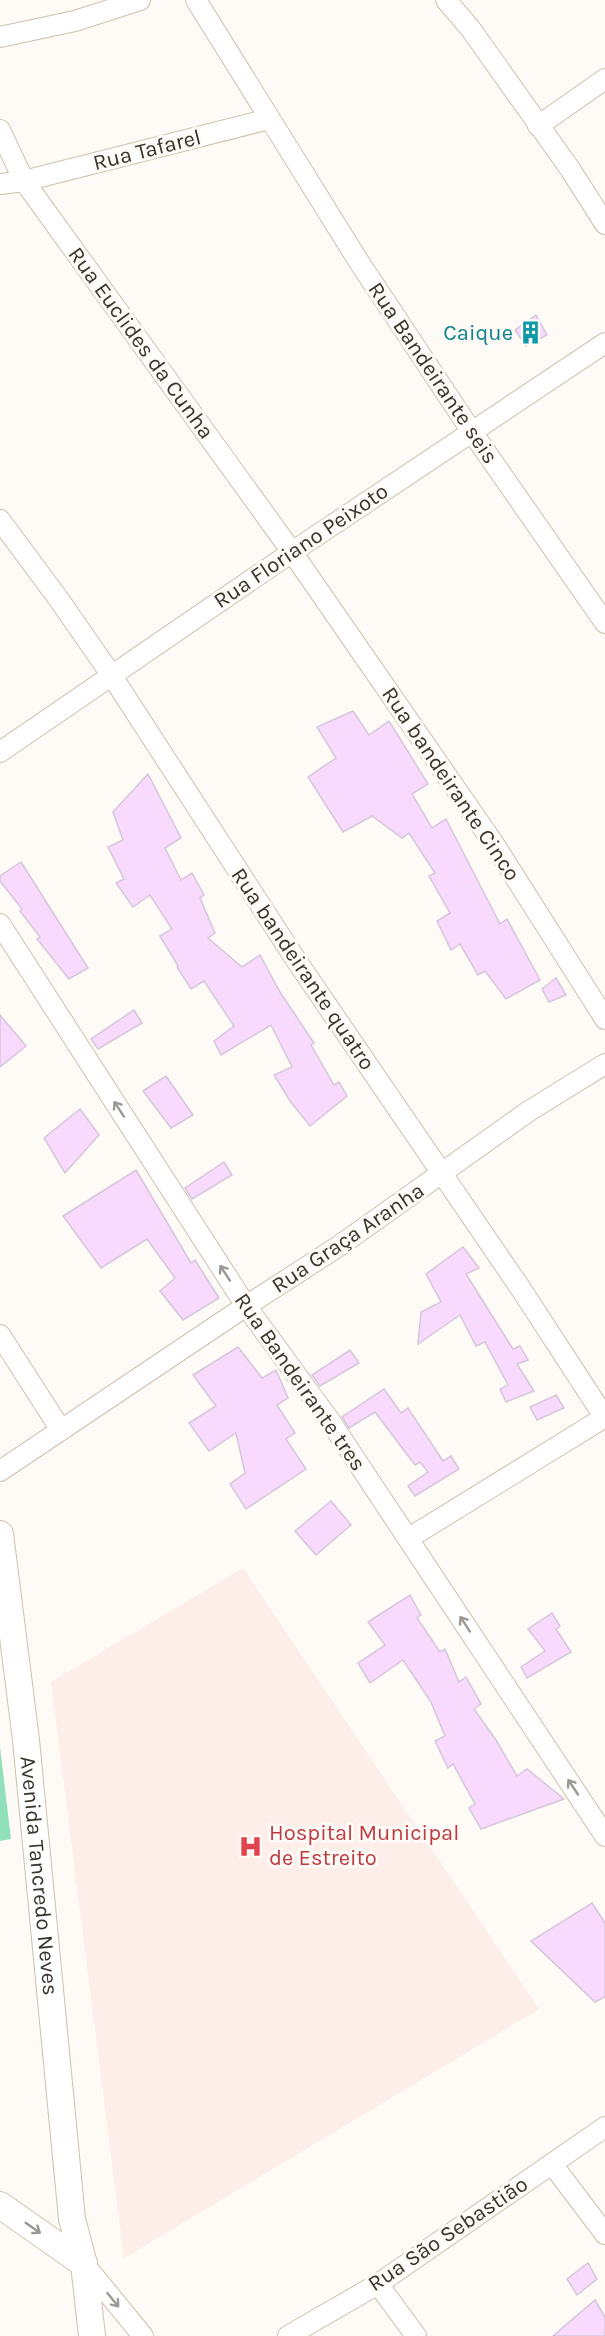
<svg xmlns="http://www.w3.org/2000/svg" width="605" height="2336" viewBox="0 0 605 2336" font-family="Karla,sans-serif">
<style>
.medical{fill:#fdeee9}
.green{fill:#90e1bb}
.building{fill:#f8daff;stroke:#d6c6d9;stroke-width:1.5}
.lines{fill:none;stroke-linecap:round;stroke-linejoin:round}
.minor-casing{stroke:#cdc1ac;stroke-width:22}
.major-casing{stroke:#cdc1ac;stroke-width:28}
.minor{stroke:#fff;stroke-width:20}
.major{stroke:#fff;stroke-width:26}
.oneway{stroke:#9c9995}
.labels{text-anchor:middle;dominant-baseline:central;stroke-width:6;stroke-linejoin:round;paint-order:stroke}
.street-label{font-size:22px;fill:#38332b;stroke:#fefbf7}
.culture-label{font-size:22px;fill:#0d838f;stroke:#fefbf7;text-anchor:end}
.health-label{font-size:22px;fill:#be3a42;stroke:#fefbf7;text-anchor:start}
</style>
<rect width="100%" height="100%" fill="#fefbf7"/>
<polygon class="medical" points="243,1568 539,2009 124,2258 51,1682"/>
<polygon class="green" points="0,1747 11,1839 0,1841"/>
<g class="building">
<polygon points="536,315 547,335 526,346 515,330"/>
<polygon points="353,711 369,735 389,721 428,784 412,794 432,828 446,819 500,924 507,919 540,980 506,999 485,971 478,975 460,944 451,950 437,921 450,913 429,876 435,873 409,833 402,838 372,816 343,832 308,777 336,758 317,727"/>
<polygon points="148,774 181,838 165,848 181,880 192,873 204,895 200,898 215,933 208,938 242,967 260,955 280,992 314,1043 311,1045 334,1085 339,1082 347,1096 310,1126 290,1101 274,1075 292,1067 271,1025 221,1055 214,1041 234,1026 204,981 191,989 177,967 178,966 160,936 172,929 150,895 133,907 116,883 124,879 108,847 123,840 113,812"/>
<polygon points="21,862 88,968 69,979 37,939 40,937 20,911 22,909 0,881 0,876"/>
<polygon points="556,978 566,995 549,1002 542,989"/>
<polygon points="134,1010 142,1023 98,1049 91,1039"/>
<polygon points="0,1015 26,1046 0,1067"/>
<polygon points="166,1076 193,1115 171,1128 143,1091"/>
<polygon points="80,1109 99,1135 65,1173 44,1138"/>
<polygon points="224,1162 232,1175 192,1199 185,1188"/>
<polygon points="136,1170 191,1263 195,1260 219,1298 183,1320 160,1291 175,1278 147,1239 101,1268 63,1216"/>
<polygon points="463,1247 479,1268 466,1274 513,1349 520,1346 528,1360 517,1364 534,1391 506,1402 500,1389 508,1385 485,1342 476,1346 460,1315 418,1344 421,1312 441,1302 426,1274"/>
<polygon points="238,1347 262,1378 276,1370 288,1398 277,1405 295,1433 286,1439 306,1469 246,1509 230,1484 245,1473 236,1433 209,1451 189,1423 216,1406 193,1375"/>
<polygon points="350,1350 359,1363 320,1386 312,1375"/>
<polygon points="384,1389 401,1413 408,1408 443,1461 451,1456 459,1469 415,1496 408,1486 428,1472 420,1462 415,1465 375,1412 349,1428 342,1417"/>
<polygon points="556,1395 564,1408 537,1420 530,1407"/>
<polygon points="331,1501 351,1525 316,1555 295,1531"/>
<polygon points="410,1595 421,1615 417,1618 440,1652 445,1649 459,1682 466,1677 481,1704 474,1709 496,1740 517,1776 527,1769 564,1799 481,1829 469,1808 475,1804 453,1764 448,1768 435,1741 445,1736 431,1702 403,1660 370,1683 358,1663 385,1645 368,1622"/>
<polygon points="552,1613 560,1626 556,1629 571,1652 527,1678 521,1667 545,1651 528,1629"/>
<polygon points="592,1903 605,1923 605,1997 595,2002 531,1941"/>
<polygon points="588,2263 597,2279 577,2295 567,2279"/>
<polygon points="595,2300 605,2317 605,2336 553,2336"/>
</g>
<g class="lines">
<defs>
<g id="minor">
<polyline points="196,0 359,262 472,432 605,623"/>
<polyline points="446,0 470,28 570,169 605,224"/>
<polyline points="0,37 75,21 140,0"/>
<polyline points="538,126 605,79"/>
<polyline points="0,130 24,181 292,552 494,844 605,1019"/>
<polyline points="0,184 24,181 269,119"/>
<polyline points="0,520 60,601 112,676 296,960 521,1289 605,1418"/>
<polyline points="0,752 292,552 605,343"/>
<polyline points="0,924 246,1306 330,1421 605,1836"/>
<polyline points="0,1335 61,1430"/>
<polyline points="0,1471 246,1306 339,1246 529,1111 605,1064"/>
<polyline points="409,1538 605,1417"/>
<polyline points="552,2164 605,2234"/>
<polyline points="84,2264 143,2336"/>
<polyline points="378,2284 416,2336"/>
<polyline points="288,2336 378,2284 605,2127"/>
</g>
<g id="major">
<path id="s1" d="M 0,1534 L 26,1740 L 72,2219 L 84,2264 L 92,2336"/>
<polyline points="0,2205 84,2264"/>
</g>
</defs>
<use href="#minor" class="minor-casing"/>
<use href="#major" class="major-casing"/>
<use href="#minor" class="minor"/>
<use href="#major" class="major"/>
</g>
<defs><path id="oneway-shaft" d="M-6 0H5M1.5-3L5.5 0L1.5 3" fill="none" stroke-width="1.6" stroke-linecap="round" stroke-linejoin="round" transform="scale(1.5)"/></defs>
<g class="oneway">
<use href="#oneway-shaft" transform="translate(119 1109) rotate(-123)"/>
<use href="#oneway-shaft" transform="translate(225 1273) rotate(-123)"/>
<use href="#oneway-shaft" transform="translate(465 1624) rotate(-123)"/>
<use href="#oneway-shaft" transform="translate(573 1787) rotate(-124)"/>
<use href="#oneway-shaft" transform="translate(33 2228) rotate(35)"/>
<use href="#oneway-shaft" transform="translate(113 2300) rotate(51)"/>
</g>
<defs>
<symbol id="building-bare" viewBox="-9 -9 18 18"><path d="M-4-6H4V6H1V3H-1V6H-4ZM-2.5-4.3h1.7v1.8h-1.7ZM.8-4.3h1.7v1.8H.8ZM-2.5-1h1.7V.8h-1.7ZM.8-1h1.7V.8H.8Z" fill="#0f9aa8" stroke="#fefbf7" stroke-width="2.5" paint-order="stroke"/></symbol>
<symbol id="hospital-bare" viewBox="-9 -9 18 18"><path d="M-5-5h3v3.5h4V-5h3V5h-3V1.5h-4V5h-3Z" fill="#e0444e" stroke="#fefbf7" stroke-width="2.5" paint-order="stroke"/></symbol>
</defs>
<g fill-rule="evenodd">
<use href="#building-bare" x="514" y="316" width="33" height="33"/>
<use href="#hospital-bare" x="234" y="1830" width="33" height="33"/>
</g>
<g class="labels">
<g class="street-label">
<text transform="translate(147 150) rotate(-14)">Rua Tafarel</text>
<text transform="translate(141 343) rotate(54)">Rua Euclides da Cunha</text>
<text transform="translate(433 373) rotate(56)">Rua Bandeirante seis</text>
<text transform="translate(301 546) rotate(-34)">Rua Floriano Peixoto</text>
<text transform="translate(451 784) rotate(56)">Rua bandeirante Cinco</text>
<text transform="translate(303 969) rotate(56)">Rua bandeirante quatro</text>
<text transform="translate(348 1238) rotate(-34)">Rua Graça Aranha</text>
<text transform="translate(300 1382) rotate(55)">Rua Bandeirante tres</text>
<text stroke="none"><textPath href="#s1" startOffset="344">Avenida Tancredo Neves</textPath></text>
<text transform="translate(448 2234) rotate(-34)">Rua São Sebastião</text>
</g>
<g class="culture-label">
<text x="513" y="333">Caique</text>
</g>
<g class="health-label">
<text x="269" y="1833">Hospital Municipal<tspan x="269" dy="25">de Estreito</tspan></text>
</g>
</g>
</svg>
